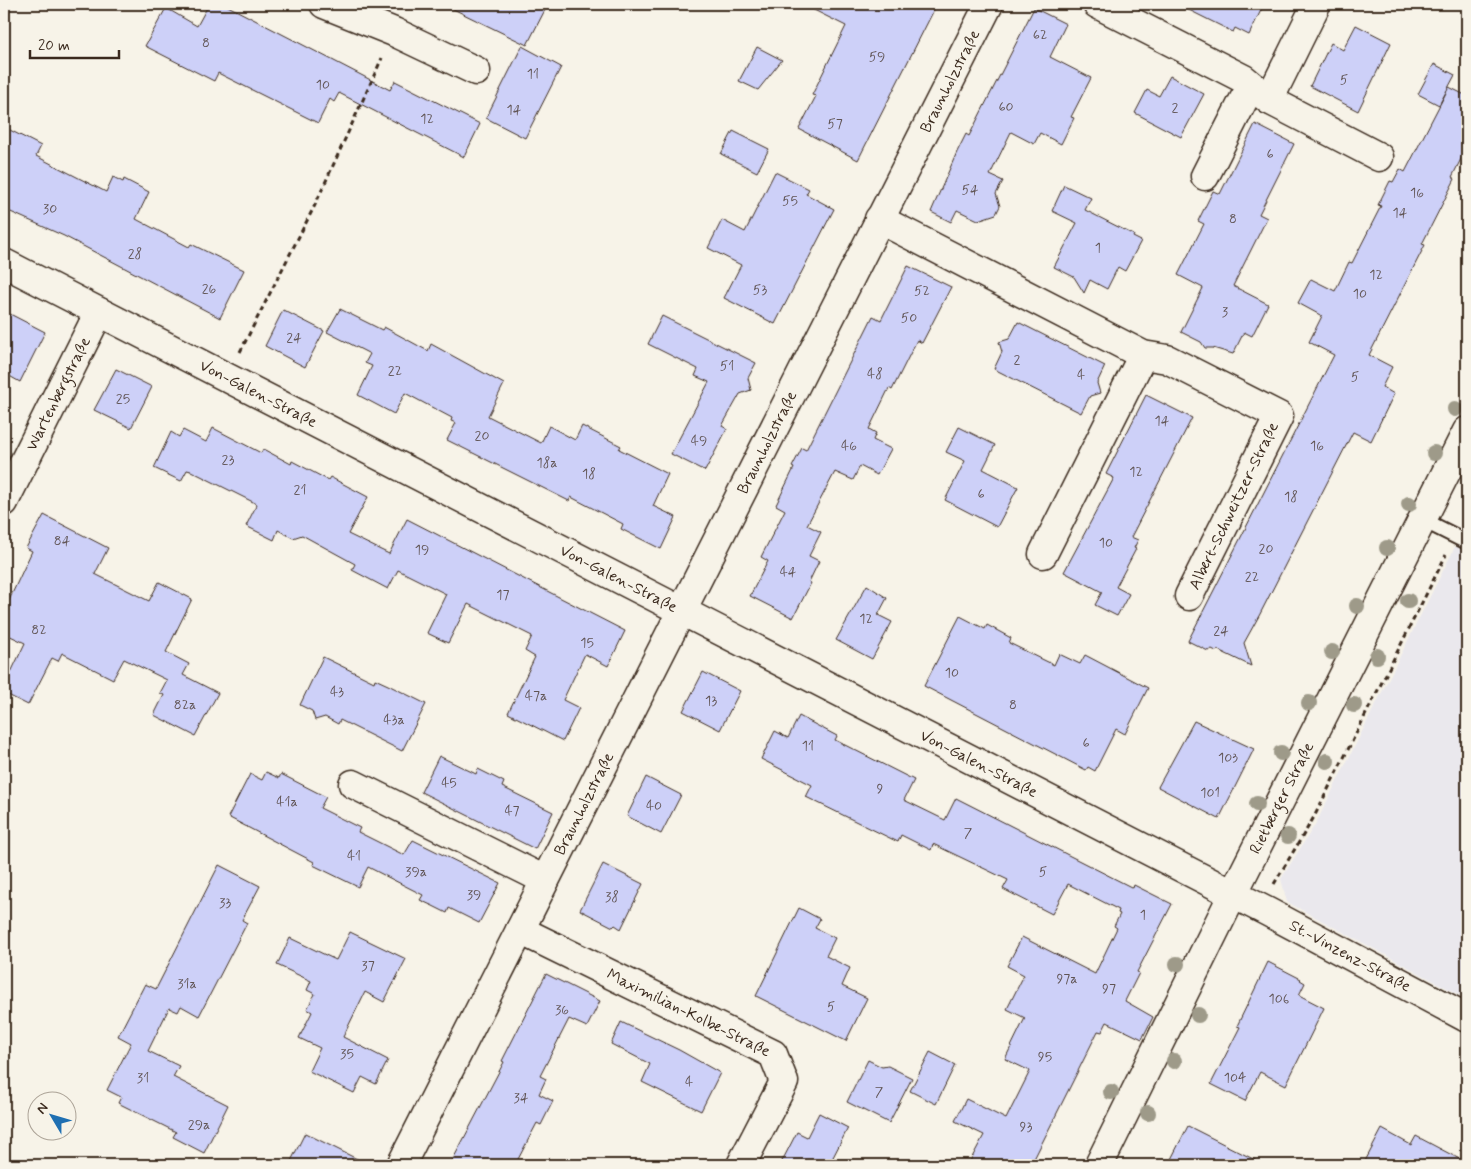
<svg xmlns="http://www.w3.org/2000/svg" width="1471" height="1169" viewBox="0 0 1471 1169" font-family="Mynerve,sans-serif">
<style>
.built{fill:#eae8ed}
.building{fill:#cdd0f8;stroke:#3b2a1e}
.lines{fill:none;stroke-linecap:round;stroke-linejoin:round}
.lane-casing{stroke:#3b2a1e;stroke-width:18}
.street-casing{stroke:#3b2a1e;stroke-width:31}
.secondary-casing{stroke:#3b2a1e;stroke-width:31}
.path{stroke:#3b2a1e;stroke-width:3;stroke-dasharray:5 4;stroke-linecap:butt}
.lane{stroke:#f7f3e8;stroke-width:14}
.street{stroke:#f7f3e8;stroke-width:28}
.secondary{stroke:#f7f3e8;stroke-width:28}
.tree{fill:#9e9a89}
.labels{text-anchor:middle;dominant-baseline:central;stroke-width:4.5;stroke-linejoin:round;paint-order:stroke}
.number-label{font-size:14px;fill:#605454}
.street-label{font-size:16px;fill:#3b2a1e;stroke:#f7f3e8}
</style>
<rect width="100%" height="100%" fill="#f7f3e8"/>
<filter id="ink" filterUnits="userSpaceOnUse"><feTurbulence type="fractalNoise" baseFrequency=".02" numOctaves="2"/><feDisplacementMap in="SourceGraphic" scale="10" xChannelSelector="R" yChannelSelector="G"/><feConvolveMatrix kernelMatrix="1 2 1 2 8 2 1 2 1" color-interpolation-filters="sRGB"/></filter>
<g filter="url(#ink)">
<polygon class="built" points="1467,523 1467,999 1287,902 1281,879 1316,823"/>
<g class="building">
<polygon points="209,4 224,4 390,90 395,81 480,124 464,157 339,93 334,102 330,99 318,123 218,73 214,81 145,46 166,8 197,26"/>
<polygon points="443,4 548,4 527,45"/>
<polygon points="802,4 937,4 858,160 799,129 816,96 812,95 846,26"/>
<polygon points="1177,4 1264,4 1249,35 1235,28 1233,32"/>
<polygon points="1034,8 1066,24 1050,57 1091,78 1071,117 1074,118 1061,144 1040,133 1034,144 1011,132 990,175 1003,181 996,194 1000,206 996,214 978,220 957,210 951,222 931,212 957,152 966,134 969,136"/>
<polygon points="1356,25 1391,43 1358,111 1310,86 1331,43 1343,50"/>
<polygon points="522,46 561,67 525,138 486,118"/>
<polygon points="757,47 782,60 758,90 739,81"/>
<polygon points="1434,64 1455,75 1439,105 1418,94"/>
<polygon points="1170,76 1204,94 1181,137 1135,113 1147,90 1159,96"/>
<polygon points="1449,87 1467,96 1467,147 1452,177 1455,179 1422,244 1425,245 1369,355 1392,367 1382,387 1394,394 1371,441 1353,432 1260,614 1244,643 1251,666 1218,650 1216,651 1212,649 1208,651 1188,641 1334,355 1309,342 1322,316 1298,303 1311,279 1335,291 1349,262 1352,263 1381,206 1378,205 1390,181 1393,182 1400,169 1405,172"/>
<polygon points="1255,124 1294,144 1259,214 1267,218 1233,286 1268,304 1252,336 1244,332 1233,354 1213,348 1205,348 1201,342 1181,332 1203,288 1178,275 1204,224 1198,221 1213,191 1220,194"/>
<polygon points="4,127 41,146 36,156 106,192 113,177 123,182 124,179 149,192 136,219 189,247 191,244 244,270 220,318 64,236 4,209"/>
<polygon points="733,131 769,149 757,172 721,154"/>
<polygon points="775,172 809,189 806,194 834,209 775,324 724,298 741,265 708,248 722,220 745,232"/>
<polygon points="1064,185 1091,198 1085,210 1134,235 1133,237 1141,241 1125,271 1118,267 1107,289 1090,280 1084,293 1074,277 1054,267 1077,223 1052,211"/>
<polygon points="908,266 951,287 922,343 917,340 892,390 889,388 869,429 876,433 873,440 891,449 877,475 860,466 853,480 835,472 807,525 821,532 809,556 819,561 809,582 811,583 793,618 750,596 768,561 761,557 785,510 776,505 794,468 792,467 802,448 806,450 873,316 881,320"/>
<polygon points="340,309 382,330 384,327 428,351 431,344 504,384 488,416 541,443 549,426 575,440 582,426 621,446 619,449 668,474 653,506 676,517 661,549 621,529 623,524 571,497 569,501 447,440 456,423 451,421 452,418 405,393 394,414 358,395 372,366 365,363 370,354 327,332"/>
<polygon points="283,310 324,331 305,367 265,346"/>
<polygon points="10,314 45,332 20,382 4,373 4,326"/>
<polygon points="662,316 756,363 748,378 751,390 740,394 722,426 727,429 705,471 671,454 709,382 695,376 698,369 648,344"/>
<polygon points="1018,322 1105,366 1097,383 1100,393 1090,396 1081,413 994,369 1002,352 999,342 1009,339"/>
<polygon points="116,369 152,387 131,428 94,410"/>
<polygon points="1146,395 1192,418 1131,537 1138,540 1134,548 1136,549 1116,587 1129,594 1117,616 1095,605 1102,592 1064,572 1114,478 1106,474"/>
<polygon points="959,427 995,445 983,469 1018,487 997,527 945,500 965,461 946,452"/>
<polygon points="213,428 261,453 263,449 291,464 292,461 328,480 330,477 368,497 348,534 389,554 407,519 625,631 608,666 585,654 563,700 579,708 563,741 508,713 535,657 525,651 532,636 468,604 448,643 427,633 446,594 398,570 388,589 352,570 355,564 302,535 293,538 278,530 274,540 246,526 257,504 191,471 187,470 181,481 154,468 171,432 179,437 183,430 206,442"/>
<polygon points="44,515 108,548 95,574 149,601 159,582 192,599 166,652 189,664 183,675 218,693 195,736 154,715 164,695 160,693 167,680 124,659 113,679 62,653 58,661 52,658 28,705 4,693 4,687 25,643 4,633 4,611 32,551 26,548"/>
<polygon points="867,585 887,598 878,615 892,622 872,659 836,640"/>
<polygon points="960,616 985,629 987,625 1011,638 1009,643 1054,665 1059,654 1080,664 1085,655 1148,688 1125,734 1116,729 1095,771 1088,767 1086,770 924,686"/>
<polygon points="323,657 374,682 375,679 388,685 426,704 402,751 340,720 338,724 325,717 315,720 312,711 300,705"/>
<polygon points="703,672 740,691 720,730 683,711"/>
<polygon points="799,716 837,736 835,740 914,780 904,800 945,820 956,798 1133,888 1134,885 1172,904 1137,972 1139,973 1125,1001 1153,1017 1142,1039 1107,1022 1102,1032 1098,1031 1031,1165 968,1165 984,1135 955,1121 966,1099 1006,1119 1030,1071 1005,1059 1025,1018 1007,1009 1024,975 1007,966 1022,937 1095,974 1117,928 1114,926 1120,914 1118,913 1119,910 1068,884 1052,914 1003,889 1008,880 933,844 931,850 901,835 898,842 806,797 812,785 761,759 775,731 788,738"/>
<polygon points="1194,721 1254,749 1219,819 1158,787"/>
<polygon points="439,756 476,774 478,769 504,782 502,787 553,812 535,849 421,792"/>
<polygon points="266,772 279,778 281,774 326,797 320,808 360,828 358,832 404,855 413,840 500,883 479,923 449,908 447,913 433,906 420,900 423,895 368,867 358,887 313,865 314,862 228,817 250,774 262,780"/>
<polygon points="646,777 681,795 661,834 627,816"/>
<polygon points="603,864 643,884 621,929 615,925 613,927 580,910"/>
<polygon points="219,865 260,886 242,920 247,923 199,1016 181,1006 178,1012 169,1008 148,1051 179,1066 173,1077 228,1105 204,1153 173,1137 176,1132 118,1103 121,1097 107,1090 131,1043 118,1036 145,984 156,989"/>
<polygon points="799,908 820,919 815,928 835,938 826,956 850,968 842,986 867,998 846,1041 756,996"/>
<polygon points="350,932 406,959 384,1002 365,992 343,1037 388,1060 376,1084 362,1077 354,1093 309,1071 320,1048 299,1038 312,1012 307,1009 315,994 307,990 311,981 277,965 290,938 336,960"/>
<polygon points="1268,962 1301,979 1300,980 1305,983 1299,995 1324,1008 1286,1085 1260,1072 1245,1101 1211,1084 1240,1027 1237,1026"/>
<polygon points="546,974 600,1001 587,1027 569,1019 540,1076 546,1079 539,1094 553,1101 541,1125 537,1123 515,1165 450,1165 504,1062 502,1061"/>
<polygon points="621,1022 679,1050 720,1073 701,1111 642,1082 650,1064 611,1044"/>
<polygon points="930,1052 955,1065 936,1104 910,1091"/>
<polygon points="868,1060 882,1067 888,1066 912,1078 889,1123 847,1102"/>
<polygon points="819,1113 848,1128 829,1165 780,1165 797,1132 807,1137"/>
<polygon points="1188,1126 1265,1165 1168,1165"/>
<polygon points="1382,1129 1411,1145 1416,1136 1467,1163 1467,1165 1363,1165"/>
<polygon points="305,1133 369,1165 289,1165"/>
</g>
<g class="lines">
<defs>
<polyline id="lane" points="1423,520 1467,542"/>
<g id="street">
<polyline points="324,4 394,32 476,71"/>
<polyline points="1097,4 1244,79 1269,100 1379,157"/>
<polyline points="1269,100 1315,7"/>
<polyline points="1205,176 1244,99 1255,88"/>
<polyline points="879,219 1143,355 1167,359 1279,416 1189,596"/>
<path id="s1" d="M 4,263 L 1268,912 L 1467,1018"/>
<path id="s2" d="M 4,502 L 99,312"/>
<polyline points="1043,554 1143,355"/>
<polyline points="353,784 545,880"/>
<path id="s3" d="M 520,930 L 773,1054 L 784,1082 L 741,1165"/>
<path id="s4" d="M 401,1165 L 989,4"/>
</g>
<g id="secondary">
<path id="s5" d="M 1099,1165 L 1233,894 L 1467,431"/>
</g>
</defs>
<use href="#lane" class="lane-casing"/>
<use href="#street" class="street-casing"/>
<use href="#secondary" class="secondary-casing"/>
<g class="path">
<polyline points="240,352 315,205 382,58"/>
<polyline points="1274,884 1314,817 1446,555"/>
</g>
<use href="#lane" class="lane"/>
<use href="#street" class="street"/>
<use href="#secondary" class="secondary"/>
</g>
<g class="tree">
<circle cx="1455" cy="409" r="8"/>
<circle cx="1434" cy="453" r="8"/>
<circle cx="1409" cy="504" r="8"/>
<circle cx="1387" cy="548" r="8"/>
<circle cx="1408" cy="601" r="8"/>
<circle cx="1357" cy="606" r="8"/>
<circle cx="1332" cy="652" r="8"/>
<circle cx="1377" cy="656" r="8"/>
<circle cx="1309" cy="703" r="8"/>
<circle cx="1354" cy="705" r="8"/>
<circle cx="1281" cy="753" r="8"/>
<circle cx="1327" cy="761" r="8"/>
<circle cx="1257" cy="804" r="8"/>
<circle cx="1288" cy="836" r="8"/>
<circle cx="1177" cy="964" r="8"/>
<circle cx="1198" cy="1015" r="8"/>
<circle cx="1174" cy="1061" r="8"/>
<circle cx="1111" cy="1092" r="8"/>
<circle cx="1148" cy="1113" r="8"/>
</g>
</g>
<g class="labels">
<g class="number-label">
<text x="1040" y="35">62</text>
<text x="206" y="43">8</text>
<text x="877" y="57">59</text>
<text x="533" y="74">11</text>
<text x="1344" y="80">5</text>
<text x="323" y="85">10</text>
<text x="1006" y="107">60</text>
<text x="1175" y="108">2</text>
<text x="514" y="110">14</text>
<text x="427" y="119">12</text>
<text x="835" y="124">57</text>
<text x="1270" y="154">6</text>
<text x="970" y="190">54</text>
<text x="1417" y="193">16</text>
<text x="790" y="201">55</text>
<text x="50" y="209">30</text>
<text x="1400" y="213">14</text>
<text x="1233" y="219">8</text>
<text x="1098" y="248">1</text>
<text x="135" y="254">28</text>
<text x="1376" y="275">12</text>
<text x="209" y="289">26</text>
<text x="760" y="290">53</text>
<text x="922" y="291">52</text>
<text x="1360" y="294">10</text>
<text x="1225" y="312">3</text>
<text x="909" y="318">50</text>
<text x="294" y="338">24</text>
<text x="1017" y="360">2</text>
<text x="727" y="366">51</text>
<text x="395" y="371">22</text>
<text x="875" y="374">48</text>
<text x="1081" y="375">4</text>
<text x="1355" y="377">5</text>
<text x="123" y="399">25</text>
<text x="1162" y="421">14</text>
<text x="482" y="436">20</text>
<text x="699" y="441">49</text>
<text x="849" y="446">46</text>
<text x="1317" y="446">16</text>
<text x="228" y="460">23</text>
<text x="547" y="463">18a</text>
<text x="1136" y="472">12</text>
<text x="589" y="474">18</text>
<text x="300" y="490">21</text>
<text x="981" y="494">6</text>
<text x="1291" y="497">18</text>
<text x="62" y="541">84</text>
<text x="1106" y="543">10</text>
<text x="1266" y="549">20</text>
<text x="422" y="550">19</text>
<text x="788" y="572">44</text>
<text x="1252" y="577">22</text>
<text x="503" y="595">17</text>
<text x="866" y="619">12</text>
<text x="39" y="630">82</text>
<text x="1221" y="631">24</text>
<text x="587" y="643">15</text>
<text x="952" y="673">10</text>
<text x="337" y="692">43</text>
<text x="536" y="696">47a</text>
<text x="711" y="701">13</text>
<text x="185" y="705">82a</text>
<text x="1013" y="705">8</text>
<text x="394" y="720">43a</text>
<text x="1086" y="743">6</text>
<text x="808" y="746">11</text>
<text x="1228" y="758">103</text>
<text x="449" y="783">45</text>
<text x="880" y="789">9</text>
<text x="1210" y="793">101</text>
<text x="287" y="802">41a</text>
<text x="654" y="806">40</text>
<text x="512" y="811">47</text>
<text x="968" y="833">7</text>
<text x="354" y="856">41</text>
<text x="416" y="872">39a</text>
<text x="1043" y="872">5</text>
<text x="474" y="895">39</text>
<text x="612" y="897">38</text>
<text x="225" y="903">33</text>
<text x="1143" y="915">1</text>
<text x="368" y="966">37</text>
<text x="1067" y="979">97a</text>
<text x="187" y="984">31a</text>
<text x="1109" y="989">97</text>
<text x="1279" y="999">106</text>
<text x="831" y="1007">5</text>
<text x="562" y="1010">36</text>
<text x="347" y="1054">35</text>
<text x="1045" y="1057">95</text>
<text x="143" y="1078">31</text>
<text x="1235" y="1078">104</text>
<text x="689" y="1082">4</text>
<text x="879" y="1092">7</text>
<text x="521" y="1098">34</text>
<text x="199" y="1125">29a</text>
<text x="1026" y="1127">93</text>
</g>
<g class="street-label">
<text stroke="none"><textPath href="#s4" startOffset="1215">Braunholzstraße</textPath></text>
<text stroke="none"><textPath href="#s1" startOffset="286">Von-Galen-Straße</textPath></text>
<text stroke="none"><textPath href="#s2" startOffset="121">Wartenbergstraße</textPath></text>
<text stroke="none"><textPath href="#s4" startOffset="810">Braunholzstraße</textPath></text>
<text transform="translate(1234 506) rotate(-64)">Albert-Schweitzer-Straße</text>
<text stroke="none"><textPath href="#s1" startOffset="691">Von-Galen-Straße</textPath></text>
<text stroke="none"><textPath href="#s1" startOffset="1096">Von-Galen-Straße</textPath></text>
<text stroke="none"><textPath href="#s5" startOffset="410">Rietberger Straße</textPath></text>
<text stroke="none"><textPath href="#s4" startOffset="405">Braunholzstraße</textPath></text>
<text stroke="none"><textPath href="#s1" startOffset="1514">St.-Vinzenz-Straße</textPath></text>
<text stroke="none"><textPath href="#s3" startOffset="188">Maximilian-Kolbe-Straße</textPath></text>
</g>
</g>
<rect width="1471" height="1169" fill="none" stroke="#f7f3e8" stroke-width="20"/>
<rect x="10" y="10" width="1451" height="1149" fill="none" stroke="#3b2a1e" stroke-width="2" filter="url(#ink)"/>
<g transform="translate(52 1116) rotate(308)"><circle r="24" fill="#f7f3e8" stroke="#aca397"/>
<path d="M0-4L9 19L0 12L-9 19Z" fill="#1f6fb2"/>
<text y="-8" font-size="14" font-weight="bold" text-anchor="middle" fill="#3b2a1e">N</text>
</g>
<path d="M30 50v8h89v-8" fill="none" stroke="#3b2a1e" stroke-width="2.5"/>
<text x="38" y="50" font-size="15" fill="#3b2a1e" stroke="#f7f3e8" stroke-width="4" paint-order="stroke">20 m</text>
</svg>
